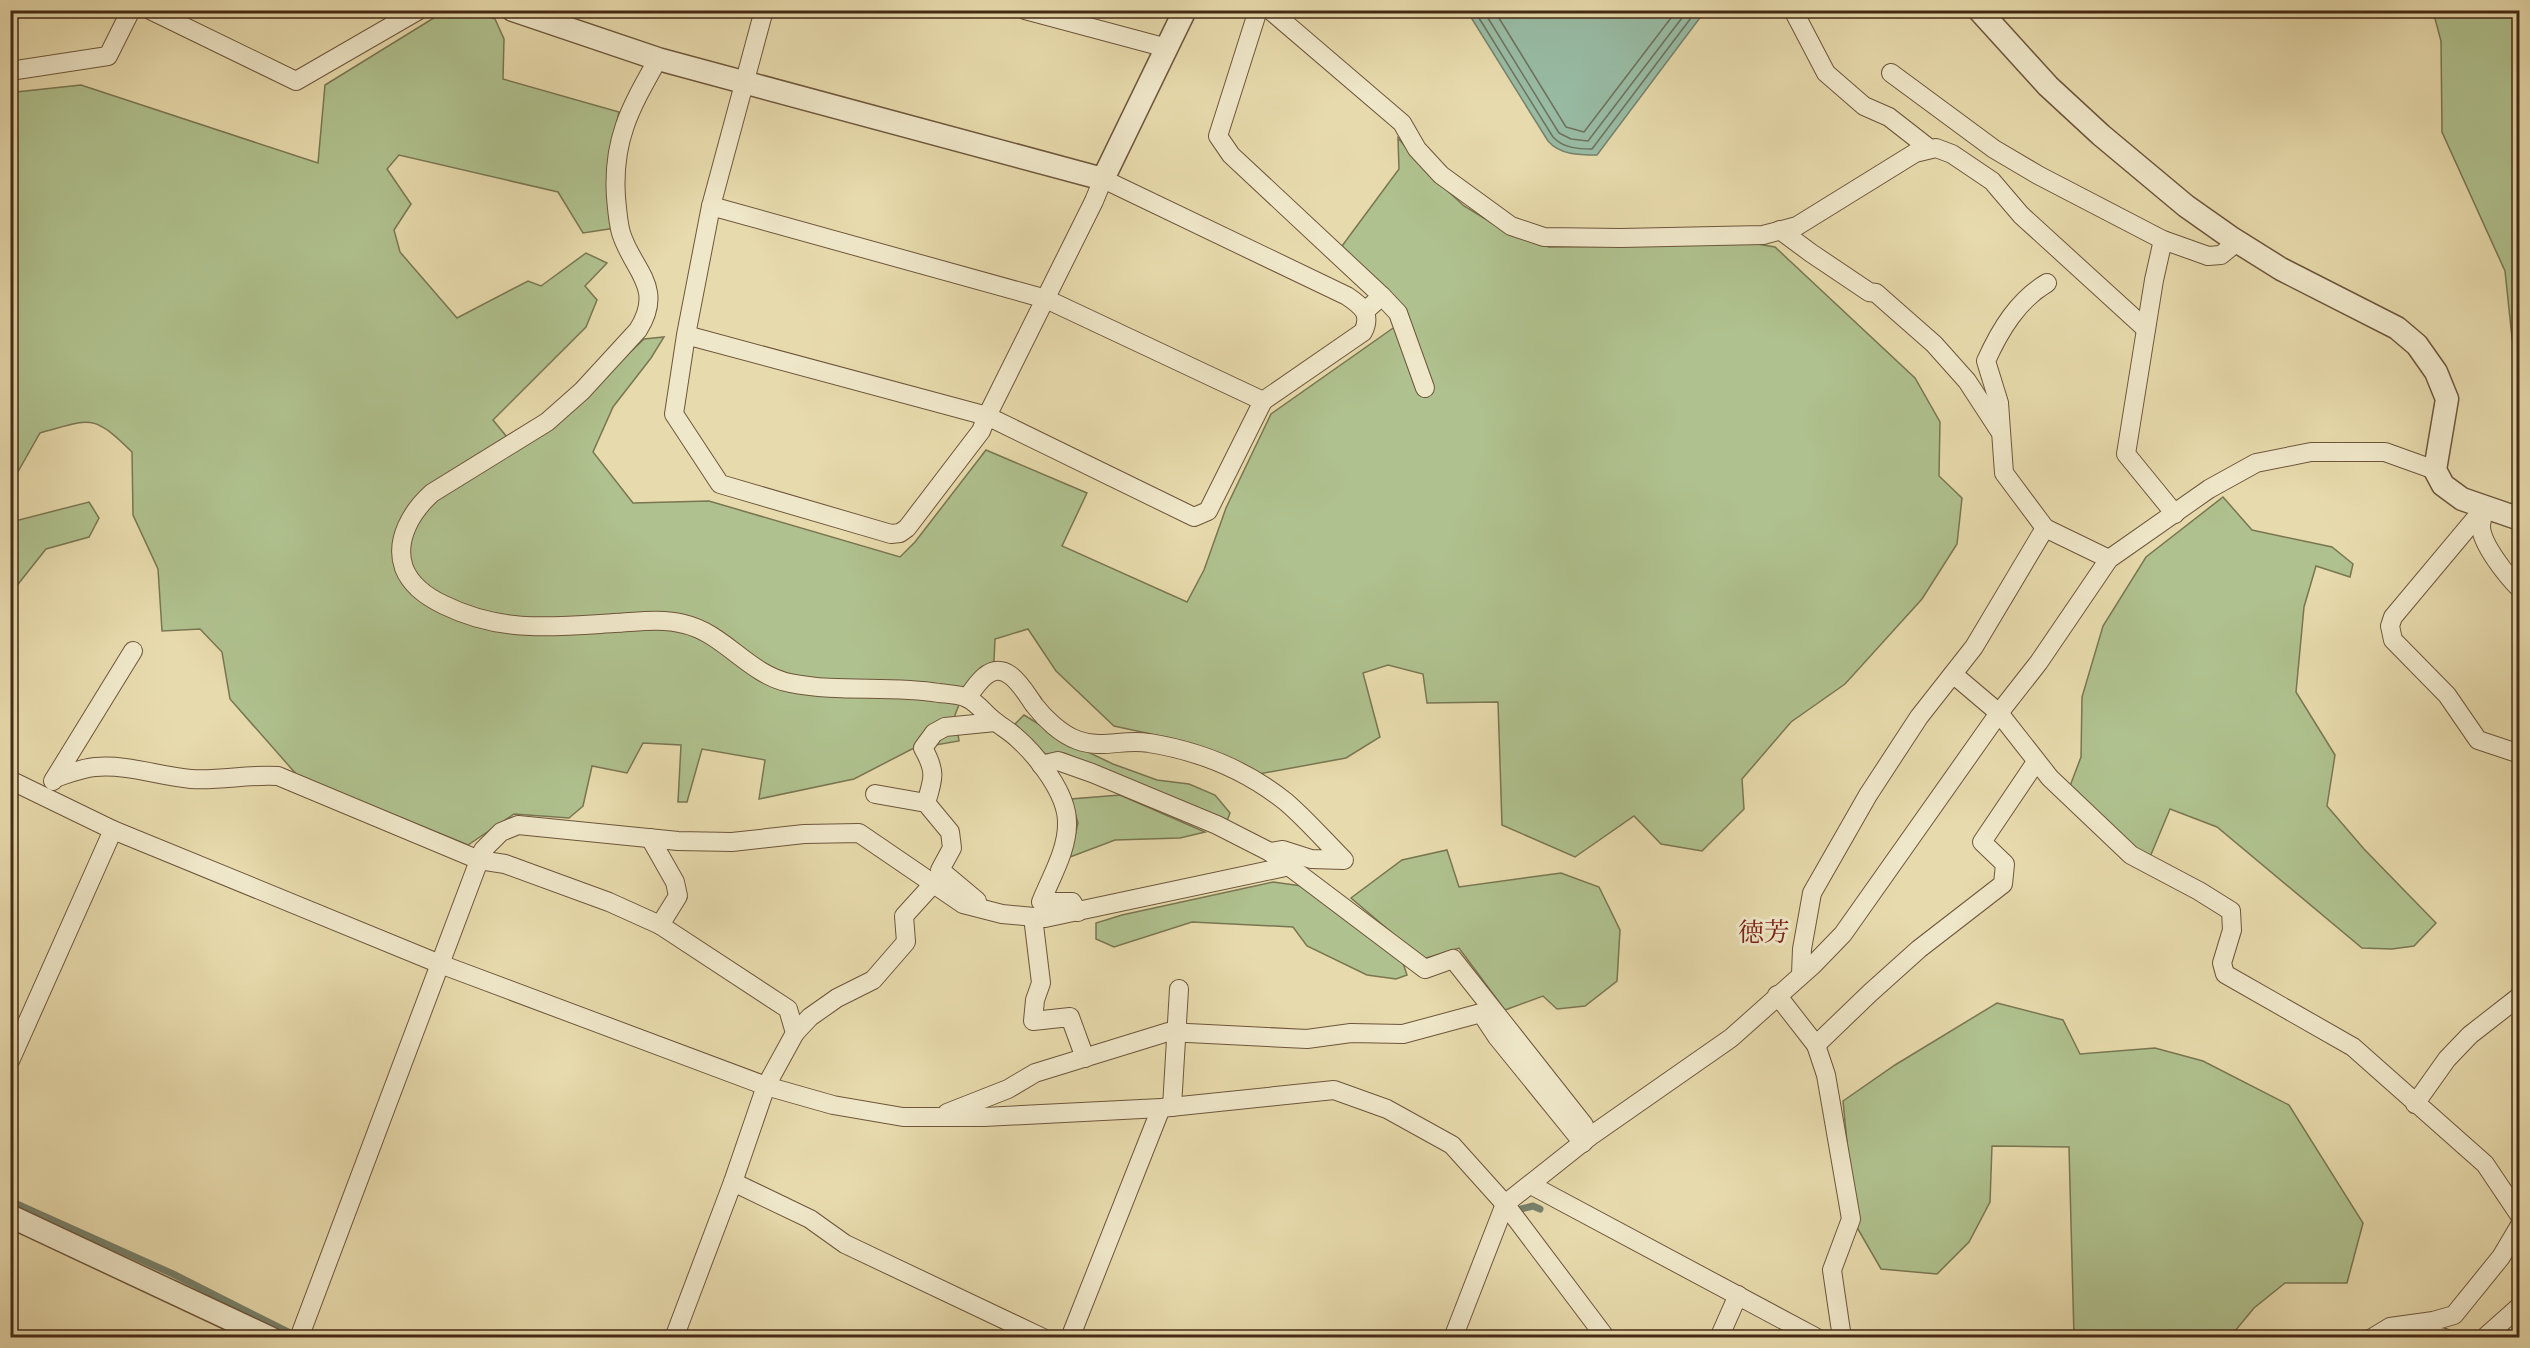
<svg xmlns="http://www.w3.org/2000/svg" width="2530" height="1348" viewBox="0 0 2530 1348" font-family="'IM FELL Double Pica','Noto Serif JP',serif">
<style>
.green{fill:#afc18e;stroke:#7a7652;stroke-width:1.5}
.water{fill:#98bba4;stroke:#77816b;stroke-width:1.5}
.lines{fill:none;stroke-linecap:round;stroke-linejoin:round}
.shore{stroke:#6e725c;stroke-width:1.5}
.stream{stroke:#77816b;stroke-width:7}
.minor-casing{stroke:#6e563b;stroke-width:20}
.tertiary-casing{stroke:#6e563b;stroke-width:25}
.minor{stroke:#efe7c9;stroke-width:18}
.tertiary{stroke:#efe7c9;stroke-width:22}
.labels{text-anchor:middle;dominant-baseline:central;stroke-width:6;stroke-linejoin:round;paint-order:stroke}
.quarter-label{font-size:26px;fill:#7a1f14;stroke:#efe7c9}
</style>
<rect width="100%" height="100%" fill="#e7daac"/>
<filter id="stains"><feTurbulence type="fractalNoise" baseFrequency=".00333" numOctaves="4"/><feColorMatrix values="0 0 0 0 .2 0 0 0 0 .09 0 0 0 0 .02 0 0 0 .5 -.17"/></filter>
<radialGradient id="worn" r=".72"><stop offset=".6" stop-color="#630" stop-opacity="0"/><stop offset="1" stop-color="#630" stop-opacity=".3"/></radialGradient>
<g class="green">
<path d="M 471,10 L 495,19 L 504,39 L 503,79 L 619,112 L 610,153 L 615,228 L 583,233 L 558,192 L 399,155 L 387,169 L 411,204 L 394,230 L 400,252 L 457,318 L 528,281 L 541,286 L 586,253 L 607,263 L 585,286 L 597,300 L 586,327 L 493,420 L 516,448 L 581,399 L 644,339 L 664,337 L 651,358 L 613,407 L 593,452 L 633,503 L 709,501 L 900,557 L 915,542 L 986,450 L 1087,493 L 1062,546 L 1187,602 L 1204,570 L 1226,508 L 1271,414 L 1396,326 L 1405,318 L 1342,246 L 1399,169 L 1398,138 L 1425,170 L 1464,206 L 1510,234 L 1549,247 L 1626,246 L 1740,241 L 1775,247 L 1915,378 L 1940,422 L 1939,476 L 1962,498 L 1957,544 L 1922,599 L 1845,684 L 1791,722 L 1742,779 L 1744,809 L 1702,851 L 1661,844 L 1634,816 L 1575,857 L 1502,825 L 1498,702 L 1427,703 L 1423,674 L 1388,665 L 1363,673 L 1380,737 L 1346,758 L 1259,774 L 1183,741 L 1114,726 L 1056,671 L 1028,629 L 995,639 L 994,661 L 964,692 L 955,715 L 959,741 L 912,749 L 854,779 L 759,799 L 765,760 L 702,749 L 687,802 L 678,802 L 681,745 L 643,743 L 627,773 L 592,766 L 583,806 L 569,818 L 514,814 L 468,845 L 297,775 L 230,699 L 222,652 L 200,629 L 162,631 L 158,569 L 133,515 L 132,452 C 92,413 92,419 40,433 L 11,484 L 11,97 L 16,92 L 81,85 L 318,163 L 325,85 L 445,11 Z"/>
<polygon points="2433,11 2519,11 2519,404 2505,271 2442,132 2441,41"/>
<polygon points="2223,497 2252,530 2332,547 2353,564 2350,577 2316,566 2304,607 2296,692 2335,755 2327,806 2364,849 2436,923 2414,946 2392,949 2362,948 2217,827 2170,809 2150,857 2136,848 2070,786 2081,757 2082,697 2103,626 2146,557"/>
<polygon points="89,502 99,518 89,537 46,549 11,593 11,522"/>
<polygon points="1024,715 1071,744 1113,764 1157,780 1189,784 1215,795 1230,813 1227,821 1064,753 1045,754 1015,724"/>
<polygon points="1120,795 1205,832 1180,838 1115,840 1070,857 1078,823 1071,799"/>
<polygon points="1447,850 1459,887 1561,873 1599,887 1620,930 1617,981 1585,1006 1557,1009 1543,996 1505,1010 1459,948 1423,959 1351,898 1402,860"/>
<polygon points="1273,882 1302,886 1403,963 1407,975 1396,979 1367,975 1307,946 1293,927 1192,922 1114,947 1096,939 1096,923 1122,915"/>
<polygon points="1997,1003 2063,1020 2080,1054 2155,1048 2203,1061 2289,1105 2363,1223 2347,1283 2285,1283 2254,1308 2230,1337 2074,1337 2069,1147 1992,1146 1990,1202 1969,1242 1937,1274 1881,1269 1855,1224 1843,1101 1895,1065"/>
</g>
<path class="water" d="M 1467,11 L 1705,11 L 1597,155 C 1579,155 1560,155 1548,141 Z"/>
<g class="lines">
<g class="shore">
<path d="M 1474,10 L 1553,137 C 1563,148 1578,149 1592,149 L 1697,10"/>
<polyline points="1483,10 1559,133 1571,139 1588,141 1688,10"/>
<polyline points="1494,10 1566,127 1584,132 1677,10"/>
</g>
<g class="stream">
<polyline points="10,1201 173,1274 298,1337"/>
<polyline points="1521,1209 1533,1206 1540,1209"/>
</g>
<defs>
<g id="minor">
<polyline points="150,10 296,81 419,10"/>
<polyline points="1025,10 1167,48"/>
<polyline points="1258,10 1218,136 1231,155 1382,296 1365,311"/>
<polyline points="1270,10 1402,123 1417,149 1441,175 1511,226 1544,237 1621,238 1763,235 1797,226 1915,153 1936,148 1952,154 1992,181 2021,215 2146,329"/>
<polyline points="1793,10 1826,73 1864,106 1889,117 1930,149"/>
<path d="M 658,59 C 631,107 612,139 616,197 C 617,208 618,223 621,233 C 633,271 665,287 638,330 L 582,391 L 547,422 L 432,493 C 412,511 394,540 404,568 C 411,586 427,597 444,605 C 501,633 552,627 614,623 C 637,622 661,618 684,624 C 724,633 749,675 790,683 C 839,693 889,685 939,693 C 947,694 959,694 967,698 C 976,702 985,713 992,719 C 1000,726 1010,731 1018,739 C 1038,757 1067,794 1067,822 C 1068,849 1051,877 1041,902 L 1072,902 L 1078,912"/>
<polyline points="10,71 108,56 131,10"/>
<polyline points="1891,73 1994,149 2038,175 2163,240 2208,256 2221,255 2237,242"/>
<polyline points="711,206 1046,299 1263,401"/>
<polyline points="1780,230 1811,253 1869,292 1876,293 1934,344 1967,381 1999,430"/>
<polyline points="2163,240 2154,280 2126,454 2175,514"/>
<polyline points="1382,296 1398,313 1425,388"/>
<path d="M 686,335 L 987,416 L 1194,517 L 1208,511 L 1263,401 L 1363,332 C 1372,314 1362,306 1347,296 L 1103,179 L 1094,201 L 987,416 L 981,431 L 907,528 L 900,533 L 891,534 L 720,484 L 674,414 L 686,335 L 711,206 L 764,10"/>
<polyline points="2485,507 2393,617 2390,626 2393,640 2447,695 2478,740 2520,754"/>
<path d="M 2485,507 C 2484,513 2481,520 2481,527 C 2482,545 2507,576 2520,589"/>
<polyline points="2045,528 2109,559"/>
<polyline points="1953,674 1999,713 2050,778 2131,855 2199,891 2231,911 2232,930 2222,963 2225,974 2353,1047 2485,1164 2520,1216"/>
<path d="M 967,698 C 972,691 978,682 984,677 C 1007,657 1024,691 1035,706 C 1045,719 1061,734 1077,740 C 1103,750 1124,738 1149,743 C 1199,751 1245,769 1286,802 C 1306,819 1325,841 1344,860 L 1311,859 L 1283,850 L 1270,852"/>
<polyline points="1041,765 1058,761 1092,773 1217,825 1270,852 1425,969 1453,959 1584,1125"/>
<path d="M 55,778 C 67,774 82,768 95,767 C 128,764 158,776 191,779 C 220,781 249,774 278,776 L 479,860 L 505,864 L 609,902 L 660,925 L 788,1009 L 795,1033 L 766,1086 L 733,1182 L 674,1338"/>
<polyline points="10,780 113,830 440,964 766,1086 833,1105 903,1117 984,1117 1161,1108 1334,1090 1387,1109 1452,1145 1505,1204 1606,1338"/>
<polyline points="53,781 133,651"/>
<polyline points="875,794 926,803 950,832 952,848 940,870 977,901"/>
<path d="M 926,803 C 934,778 936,771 923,748 L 934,733 L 945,727 L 995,722"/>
<polyline points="650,838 675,882 678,896 660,925"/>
<polyline points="1033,917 1041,983 1035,1000 1033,1021 1070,1017 1085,1058"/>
<path d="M 1801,974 L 1802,949 L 1812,893 L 1868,795 L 1919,717 L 1974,647 L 2045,528 L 2004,473 L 1999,403 L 1986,361 C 2000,330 2018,300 2047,283"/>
<polyline points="1777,995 1816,1045 1826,1075 1851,1219 1832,1270 1842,1338"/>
<polyline points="795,1033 810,1017 837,998 873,980 906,942 904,916 933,884"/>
<polyline points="1816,1045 1870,993 1919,949 2003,884 2005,864 1982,842 2036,762"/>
<polyline points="10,1061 113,830"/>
<polyline points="2415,1104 2447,1059 2470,1035 2520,996"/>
<polyline points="1172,1107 1179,989"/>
<polyline points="947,1113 1008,1089 1035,1073 1168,1032 1307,1039 1351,1033 1403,1034 1481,1013 1497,1037 1583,1143"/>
<polyline points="733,1182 810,1219 845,1244 1043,1338"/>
<polyline points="1531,1185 1817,1338"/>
<polyline points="2406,1330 2445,1338"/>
<polyline points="299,1338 483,850 501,832 518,825 678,841 732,842 804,834 859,833 963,904 1002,914 1045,918 1290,866"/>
<polyline points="1070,1338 1161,1108"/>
<polyline points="1453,1338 1505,1204 1592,1135 1731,1038 1813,965 1843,934 1999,713 2039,662 2109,559 2209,489 2256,463 2311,452 2385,452 2435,470"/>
<polyline points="1719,1338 1738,1295"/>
<polyline points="2372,1338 2390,1327 2433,1321 2454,1315 2501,1257 2520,1225"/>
<polyline points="2484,1338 2520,1306"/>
</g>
<g id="tertiary">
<polyline points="513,10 658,59 1103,179 1185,10"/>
<polyline points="1979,10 2048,86 2101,135 2186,206 2230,237 2281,269 2397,328 2417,345 2436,372 2447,399 2435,470 2443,485 2462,499 2520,519"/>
<polyline points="10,1216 270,1338"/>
</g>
</defs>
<use href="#minor" class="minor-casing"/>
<use href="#tertiary" class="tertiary-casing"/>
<use href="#minor" class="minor"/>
<use href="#tertiary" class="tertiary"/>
</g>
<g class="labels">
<g class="quarter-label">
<text x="1764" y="933">徳芳</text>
</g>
</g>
<rect width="2530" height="1348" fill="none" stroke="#e7daac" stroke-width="36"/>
<rect x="12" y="12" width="2506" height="1324" fill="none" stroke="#452a15" stroke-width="3"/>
<rect x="18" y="18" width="2494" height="1312" fill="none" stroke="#452a15" stroke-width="1.5"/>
<rect width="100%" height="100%" filter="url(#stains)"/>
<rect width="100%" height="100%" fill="url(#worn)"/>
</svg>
